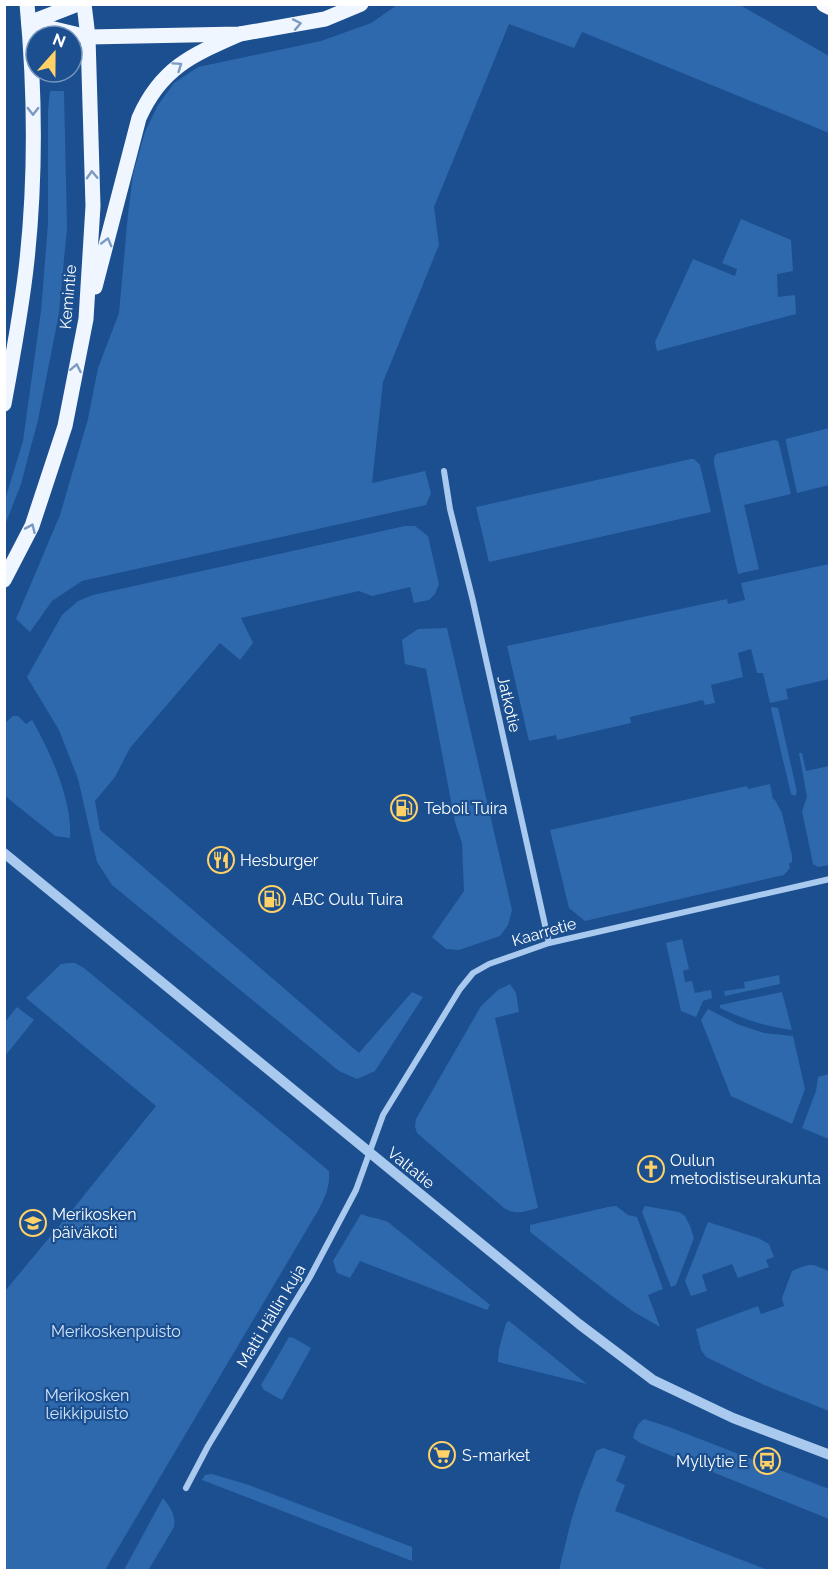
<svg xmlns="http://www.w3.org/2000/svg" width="834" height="1575" viewBox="0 0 834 1575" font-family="Raleway,sans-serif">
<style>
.green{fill:#2e69ad}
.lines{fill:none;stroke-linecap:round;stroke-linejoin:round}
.minor{stroke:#a9c9ee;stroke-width:6}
.tertiary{stroke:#a9c9ee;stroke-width:10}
.primary{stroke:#f0f6ff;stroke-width:15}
.trunk{stroke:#f8faff;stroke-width:16}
.oneway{stroke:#7b9ac1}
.labels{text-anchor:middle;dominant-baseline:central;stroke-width:4.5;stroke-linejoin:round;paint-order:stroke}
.street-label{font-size:16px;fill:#fff;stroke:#1b4f8f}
.poi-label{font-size:16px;fill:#fff;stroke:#1b4f8f;text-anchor:start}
.park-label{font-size:16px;fill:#cfe3fa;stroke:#1b4f8f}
</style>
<rect width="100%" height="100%" fill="#1b4f8f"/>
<g class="green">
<polygon points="397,5 740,5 829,56 829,133 582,32 574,48 509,24 434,207 439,245 383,382 372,483 425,471 431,493 426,505 82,581 52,601 30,632 16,619 60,515 88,419 98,368 119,313 128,214 133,174 145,132 158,105 174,83 198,67 321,41 371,23"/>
<polygon points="50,91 64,91 67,228 59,313 38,420 21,484 5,525 5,500 23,441 41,311 48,224 48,111"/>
<polygon points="741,219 791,240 793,271 777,274 778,297 795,295 796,314 657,351 655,342 693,259 735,276 737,269 722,263"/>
<polygon points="829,428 829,485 797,493 786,442 786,439"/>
<polygon points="774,440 778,441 779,444 791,494 744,505 759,569 738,574 714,463 714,458 716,454"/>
<polygon points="691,459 694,459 700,465 711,512 489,562 476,507"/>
<polygon points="405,526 415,526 428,536 439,584 435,594 429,600 414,603 410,587 372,596 359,591 241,618 253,643 240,660 220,643 130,748 115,777 95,801 100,830 359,1053 412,992 423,997 375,1071 357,1079 339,1071 112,885 97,862 78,779 59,730 27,677 62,615 78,601 93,595"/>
<polygon points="829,564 829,679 786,689 788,699 770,703 763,673 757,673 751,649 738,653 743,677 711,685 715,703 705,705 703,700 630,717 631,723 557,740 556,735 529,741 507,646 727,599 728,604 745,600 741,583"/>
<polygon points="447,628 512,910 508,925 500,936 459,950 446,949 432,937 464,891 462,843 455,822 426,669 405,664 402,640 418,629"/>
<polygon points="772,707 778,708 797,792 795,796 791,794 771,709"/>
<path d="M 13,716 L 18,716 L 26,724 L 32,720 C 50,751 73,802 70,838 L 55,836 L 5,796 L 5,723 Z"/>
<polygon points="799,753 802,753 806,771 829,766 829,865 818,867 813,864 802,811 807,797"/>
<polygon points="770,784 773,799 775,800 782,813 792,856 792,862 789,864 790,868 784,875 585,921 569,908 550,830 747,786 748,789"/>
<polygon points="682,939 689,969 683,971 685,982 692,981 695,993 711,990 712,998 703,1001 696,1017 681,1011 666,943"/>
<path d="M 69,963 L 75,963 L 84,968 L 329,1171 C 330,1186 326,1195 319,1209 L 105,1570 L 5,1570 L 5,1291 L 69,1214 L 156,1106 L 26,998 L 61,964 Z"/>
<polygon points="779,975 780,984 725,996 724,991 745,988 744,982"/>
<path d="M 510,984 L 516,993 L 519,1012 L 495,1018 L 538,1208 C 525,1211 516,1216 504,1208 L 417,1133 L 415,1127 L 416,1119 L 481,1006 L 498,990 Z"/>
<path d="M 782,992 L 792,1030 C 763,1026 746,1020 720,1008 L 720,1005 Z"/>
<polygon points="17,1007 34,1020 5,1056 5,1022"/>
<polygon points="708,1009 737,1024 764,1033 793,1036 805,1089 792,1124 731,1096 701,1020"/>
<polygon points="829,1074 830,1074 829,1139 802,1128 816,1091 818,1077"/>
<polygon points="616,1206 628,1215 637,1217 663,1289 648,1295 660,1327 634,1312 612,1296 530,1232 530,1225 608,1207"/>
<polygon points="645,1206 679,1212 685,1216 690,1226 694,1238 676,1285 671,1287 642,1212"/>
<path d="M 361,1214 C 370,1218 379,1218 388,1222 L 490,1305 L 487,1310 L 360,1261 L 350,1278 L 337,1273 L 333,1261 Z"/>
<polygon points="708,1222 758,1238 769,1244 774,1257 766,1260 769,1267 738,1278 732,1264 702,1275 707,1291 691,1296 685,1281"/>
<polygon points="808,1265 814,1265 829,1271 829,1411 764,1385 706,1357 701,1350 696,1329 758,1306 761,1314 784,1306 782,1298 792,1271 799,1268"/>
<polygon points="509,1321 587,1384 498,1362 499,1349 506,1323"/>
<polygon points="289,1337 294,1338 311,1348 282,1400 264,1390 261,1385"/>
<path d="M 644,1419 L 669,1427 L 829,1489 L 829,1519 L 640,1443 L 633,1438 C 635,1430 637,1424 644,1419 Z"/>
<polygon points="603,1448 626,1456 616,1481 625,1485 615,1511 768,1570 559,1570 571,1521 580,1492 596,1451"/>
<polygon points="212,1474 249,1485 412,1547 412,1561 202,1480 205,1475"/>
<path d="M 163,1498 C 170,1507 176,1515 174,1527 L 149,1569 L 148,1570 L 124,1570 Z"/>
</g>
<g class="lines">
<g class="minor">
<polyline points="444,471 450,509 473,601 549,943"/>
<polyline points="186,1488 208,1446 310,1277 356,1190 383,1115 460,989 473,973 489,964 549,943 830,879"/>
</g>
<polyline class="tertiary" points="4,853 579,1324 653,1380 733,1418 830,1455"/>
<g class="primary">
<polyline points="29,23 88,37 240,34 325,19 361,4"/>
<polyline points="29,23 78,4"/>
<path d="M 95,287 L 139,118 C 161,68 192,55 240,34"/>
<path d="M 4,404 C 13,356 22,308 27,260 C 36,175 35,89 27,4"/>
<polyline points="4,580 32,526 65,426 86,319 93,206 88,37 84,4"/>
</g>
<polyline class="trunk" points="824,4 830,7"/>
</g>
<defs><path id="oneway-chevron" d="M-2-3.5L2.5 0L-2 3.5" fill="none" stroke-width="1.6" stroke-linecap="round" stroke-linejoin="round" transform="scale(1.5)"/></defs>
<g class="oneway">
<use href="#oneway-chevron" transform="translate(297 24) rotate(-11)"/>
<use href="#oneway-chevron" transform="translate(178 66) rotate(-35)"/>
<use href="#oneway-chevron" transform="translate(33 111) rotate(90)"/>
<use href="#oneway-chevron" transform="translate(92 175) rotate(-92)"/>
<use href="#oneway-chevron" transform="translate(107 242) rotate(-75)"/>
<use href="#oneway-chevron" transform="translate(76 368) rotate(-79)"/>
<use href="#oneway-chevron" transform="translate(31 528) rotate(-66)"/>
</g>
<defs>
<symbol id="fuel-ring" viewBox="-11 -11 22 22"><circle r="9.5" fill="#1b4f8f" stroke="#ffd166" stroke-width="1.5"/><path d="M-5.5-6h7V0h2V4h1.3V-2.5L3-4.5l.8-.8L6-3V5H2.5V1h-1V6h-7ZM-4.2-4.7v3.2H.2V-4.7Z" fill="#ffd166"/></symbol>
<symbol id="restaurant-ring" viewBox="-11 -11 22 22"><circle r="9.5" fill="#1b4f8f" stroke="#ffd166" stroke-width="1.5"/><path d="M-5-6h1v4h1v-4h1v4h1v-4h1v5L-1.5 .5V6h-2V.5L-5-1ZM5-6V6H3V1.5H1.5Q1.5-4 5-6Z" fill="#ffd166"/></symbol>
<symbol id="church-ring" viewBox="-11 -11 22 22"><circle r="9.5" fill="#1b4f8f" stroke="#ffd166" stroke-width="1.5"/><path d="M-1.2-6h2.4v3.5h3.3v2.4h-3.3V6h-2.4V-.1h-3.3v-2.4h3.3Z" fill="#ffd166"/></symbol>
<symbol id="school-ring" viewBox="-11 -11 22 22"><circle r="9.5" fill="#1b4f8f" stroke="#ffd166" stroke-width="1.5"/><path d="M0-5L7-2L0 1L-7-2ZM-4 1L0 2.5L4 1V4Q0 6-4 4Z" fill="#ffd166"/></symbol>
<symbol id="supermarket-ring" viewBox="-11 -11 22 22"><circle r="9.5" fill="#1b4f8f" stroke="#ffd166" stroke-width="1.5"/><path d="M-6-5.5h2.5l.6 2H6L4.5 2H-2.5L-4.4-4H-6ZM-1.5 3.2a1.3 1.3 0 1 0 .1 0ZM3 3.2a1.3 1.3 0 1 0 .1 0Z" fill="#ffd166"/></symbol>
<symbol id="bus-ring" viewBox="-11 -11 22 22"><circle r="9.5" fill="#1b4f8f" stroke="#ffd166" stroke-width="1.5"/><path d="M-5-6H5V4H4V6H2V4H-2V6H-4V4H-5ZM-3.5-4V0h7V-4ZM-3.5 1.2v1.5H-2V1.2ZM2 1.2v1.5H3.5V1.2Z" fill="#ffd166"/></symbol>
</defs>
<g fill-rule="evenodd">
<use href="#fuel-ring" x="389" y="793" width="30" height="30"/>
<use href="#restaurant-ring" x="206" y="845" width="30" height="30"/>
<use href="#fuel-ring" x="257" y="884" width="30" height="30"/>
<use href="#church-ring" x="636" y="1154" width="30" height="30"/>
<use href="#school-ring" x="18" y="1208" width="30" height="30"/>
<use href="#supermarket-ring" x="427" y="1440" width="30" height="30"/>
<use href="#bus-ring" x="752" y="1446" width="30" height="30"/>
</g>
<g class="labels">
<g class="street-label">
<text transform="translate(68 297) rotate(-85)">Kemintie</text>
<text transform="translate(509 704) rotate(77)">Jatkotie</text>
<text transform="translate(544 932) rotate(-16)">Kaarretie</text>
<text transform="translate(411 1168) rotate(39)">Valtatie</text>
<text transform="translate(271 1316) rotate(-59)">Matti Hällin kuja</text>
</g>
<g class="poi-label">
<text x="424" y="808">Teboil Tuira</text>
<text x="240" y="860">Hesburger</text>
<text x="292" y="899">ABC Oulu Tuira</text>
<text x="670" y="1160">Oulun<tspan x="670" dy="18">metodistiseurakunta</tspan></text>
<text x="52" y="1214">Merikosken<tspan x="52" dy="18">päiväkoti</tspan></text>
<text x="462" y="1455">S-market</text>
<text x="748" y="1461" text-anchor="end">Myllytie E</text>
</g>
<g class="park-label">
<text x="116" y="1331">Merikoskenpuisto</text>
<text x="87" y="1395">Merikosken<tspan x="87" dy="18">leikkipuisto</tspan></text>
</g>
</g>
<rect width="834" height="1575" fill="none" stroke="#ffffff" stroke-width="12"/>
<g transform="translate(54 54) rotate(21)"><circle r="28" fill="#1b4f8f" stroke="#7695bc" stroke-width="1.5"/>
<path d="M0-4.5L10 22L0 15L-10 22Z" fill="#ffd166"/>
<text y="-9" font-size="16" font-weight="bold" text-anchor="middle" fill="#ffffff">N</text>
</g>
</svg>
